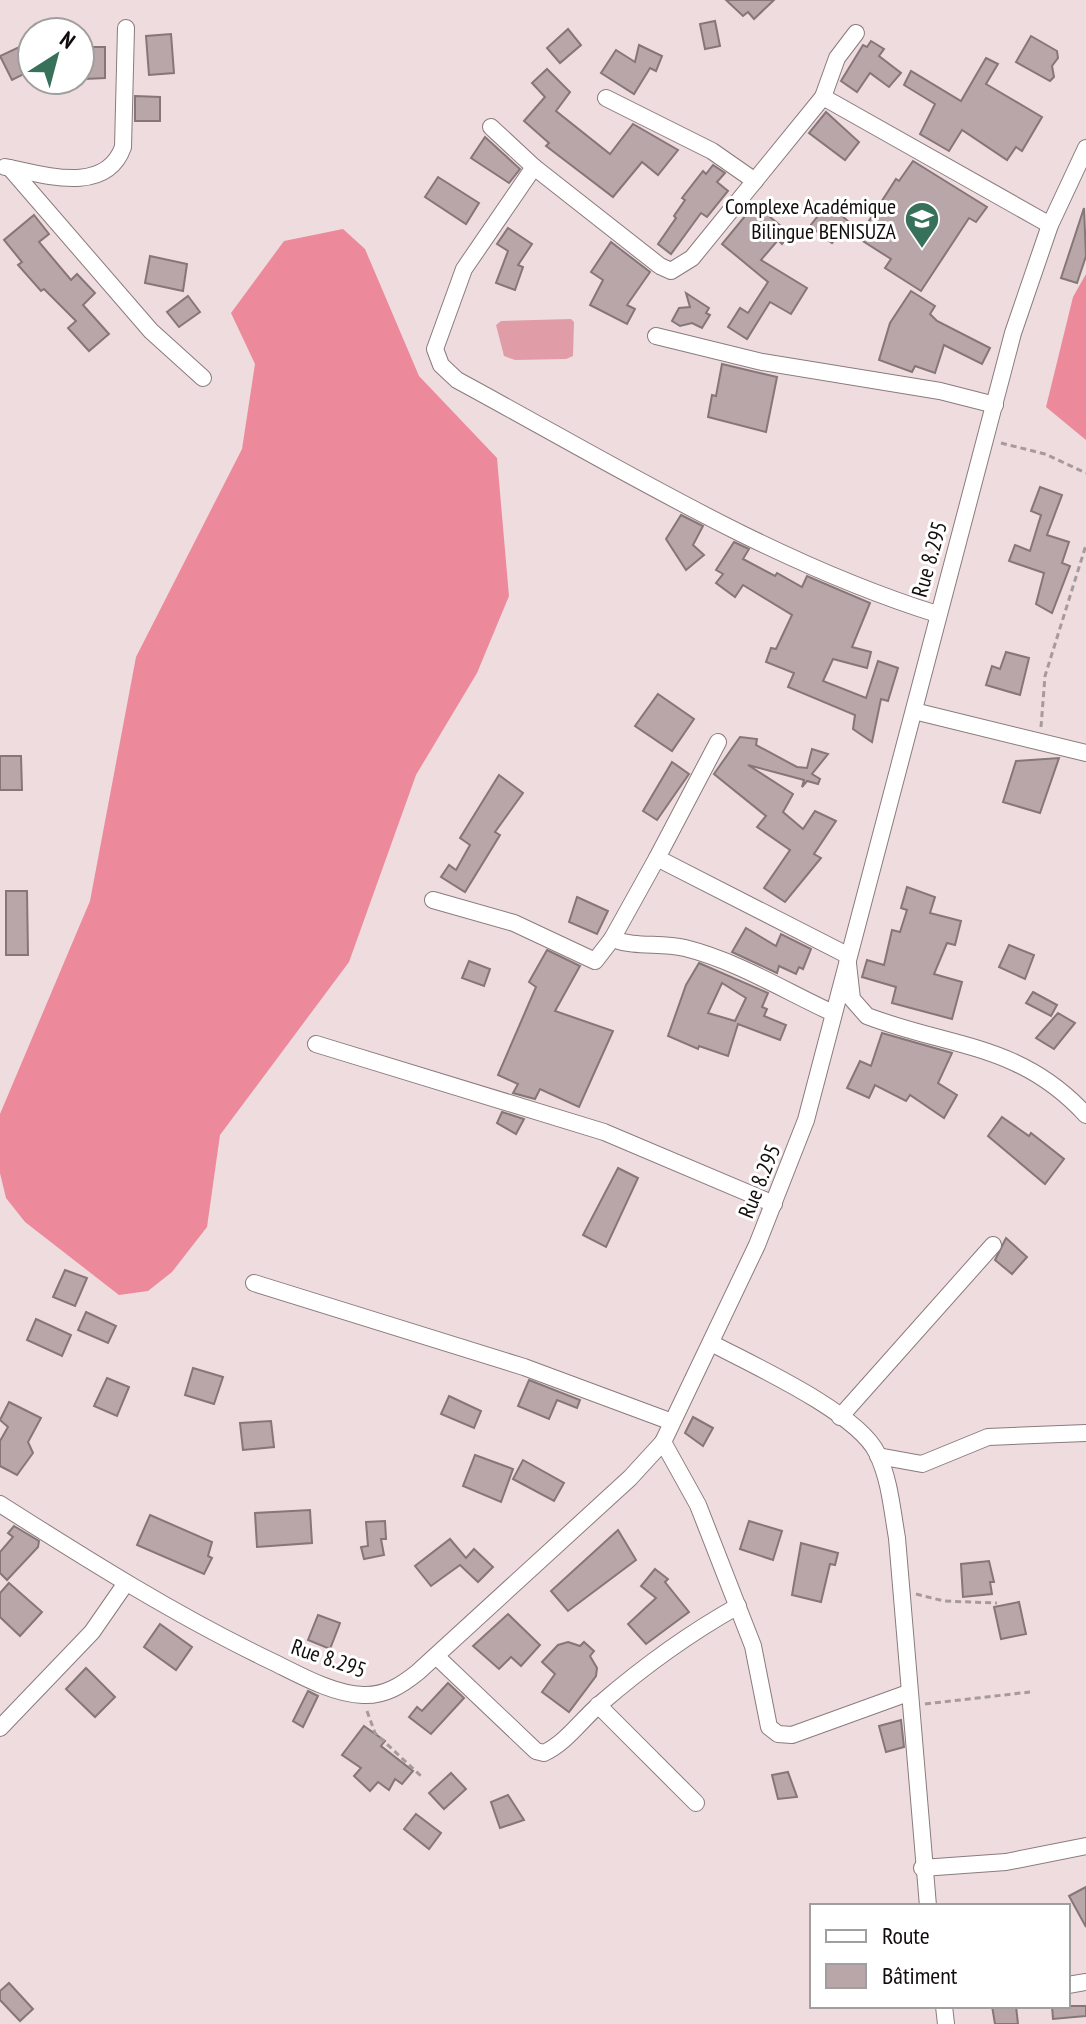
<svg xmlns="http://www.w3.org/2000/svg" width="1086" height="2024" viewBox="0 0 1086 2024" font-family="'PT Sans Narrow',sans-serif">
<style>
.green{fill:#e09da8}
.forest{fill:#ec8a9c}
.building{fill:#b8a6a8;stroke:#867678;stroke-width:2;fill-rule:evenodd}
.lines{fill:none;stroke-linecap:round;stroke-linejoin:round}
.street-casing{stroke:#8b7b7d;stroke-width:18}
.path{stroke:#a89a9c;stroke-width:3;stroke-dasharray:6 4;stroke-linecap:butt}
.street{stroke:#fff;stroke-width:16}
.labels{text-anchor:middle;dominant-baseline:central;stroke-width:6;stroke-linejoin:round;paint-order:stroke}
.poi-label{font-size:22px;fill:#120c0d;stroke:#fff;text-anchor:end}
.street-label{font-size:22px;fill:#120c0d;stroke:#fff}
</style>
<rect width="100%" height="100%" fill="#eedcde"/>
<polygon class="green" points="571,319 574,322 573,356 566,359 515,360 504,356 496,325 501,321"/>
<g class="forest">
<polygon points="343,229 365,249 419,376 497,458 509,596 477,673 416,775 349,962 220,1135 207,1227 172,1272 148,1291 119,1295 25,1222 6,1198 0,1173 0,1114 90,901 136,657 242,449 255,364 231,313 284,241"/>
<polygon points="1086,274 1086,440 1046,407 1073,297"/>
</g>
<g class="building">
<polygon points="726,0 774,0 754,19 748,12 743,16"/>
<polygon points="715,21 720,46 705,49 700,24"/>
<polygon points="568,29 581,45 560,63 547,48"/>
<polygon points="171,34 174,73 149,75 146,36"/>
<polygon points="1031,36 1057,51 1058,58 1052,66 1054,77 1050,81 1016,62"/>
<polygon points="32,41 32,70 12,80 0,56"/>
<polygon points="871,41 884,49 879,56 901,73 889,87 870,73 857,92 841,81 863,45 867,47"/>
<polygon points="639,45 662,56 656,71 650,68 634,94 601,73 616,50 635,62"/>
<polygon points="85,47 105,47 105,78 85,79"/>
<polygon points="986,58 998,64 986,84 1042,117 1022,151 1016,147 1007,160 962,130 949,151 920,134 935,104 904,85 911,71 961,101"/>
<polygon points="547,69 570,92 556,111 610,154 633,124 678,150 658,175 642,162 613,197 546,146 549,143 524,121 545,97 532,83"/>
<polygon points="135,96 160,97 160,121 135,121"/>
<polygon points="826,112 859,142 845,160 809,133"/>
<polygon points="485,137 520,169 509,183 471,158"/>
<polygon points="913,161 987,207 976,222 969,218 921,291 885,268 891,259 858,238 896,179 899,181"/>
<polygon points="713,165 725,173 717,182 728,191 707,217 701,213 671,254 658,244 676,218 674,216 685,200 682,198 703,171 706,174"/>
<polygon points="438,177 479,203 466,224 425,197"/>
<polygon points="828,203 849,222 832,243 810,226"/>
<polygon points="755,204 790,234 782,244 778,240 761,260 807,288 791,314 770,302 747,339 728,327 740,308 748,313 768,282 722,244"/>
<polygon points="1084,208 1086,256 1077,283 1061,278"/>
<polygon points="34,215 49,234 39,242 71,280 77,274 95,293 83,305 109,334 89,351 68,328 76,321 44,289 41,291 18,265 22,262 4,240"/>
<polygon points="508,228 532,244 518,265 523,267 515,290 496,283 508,251 497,244"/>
<polygon points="611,242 650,272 627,305 635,309 627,324 590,305 603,280 591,272"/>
<polygon points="150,256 187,264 183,291 145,283"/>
<polygon points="911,291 935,306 930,314 937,321 990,348 982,364 944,345 935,373 915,366 912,372 879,360 890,323"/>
<polygon points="686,293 709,308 706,313 710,315 702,328 692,323 680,326 672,321 679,308 690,307"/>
<polygon points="188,296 200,312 179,327 167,312"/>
<polygon points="722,364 777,377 766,432 708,417 712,395 716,396"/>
<polygon points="1040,487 1062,495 1047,535 1069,542 1062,563 1070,566 1052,613 1036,604 1044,573 1009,561 1015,545 1030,551 1041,515 1031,511"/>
<polygon points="681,515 703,526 693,545 704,555 686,570 666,539"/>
<polygon points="734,542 749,549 743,559 775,576 777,573 802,587 807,576 870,603 852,647 871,652 867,668 833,659 823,681 866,698 878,661 898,668 888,701 881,699 872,742 853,729 855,715 788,687 794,673 766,662 771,648 776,649 792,615 743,585 735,597 716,583 723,574 716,570"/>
<polygon points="1006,652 1029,658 1020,695 986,685 992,666 1000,669"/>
<polygon points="658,694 694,719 672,751 635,726"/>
<polygon points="740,737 757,739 756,745 797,767 807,768 812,749 828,754 812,774 820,779 818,784 807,781 802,787 804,780 748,765 793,794 783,812 803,829 815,811 836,821 814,854 821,858 785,902 764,888 790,850 757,827 766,816 714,774"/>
<polygon points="0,756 21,756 22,790 0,790"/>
<polygon points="1059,758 1040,813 1003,802 1016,761"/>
<polygon points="672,762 689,774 657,820 643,811"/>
<polygon points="499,775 523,793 495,832 500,835 465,892 441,877 449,865 456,870 470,845 460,838"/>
<polygon points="907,887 935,897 930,913 961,921 955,945 947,943 934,974 962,982 952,1019 892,1003 896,987 862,977 867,960 884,965 892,930 900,932 907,910 901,908"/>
<polygon points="6,891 27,891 28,955 6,955"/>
<polygon points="577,897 608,911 597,934 569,922"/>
<polygon points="746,928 776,946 781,934 811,949 803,969 799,967 796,974 779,966 777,973 732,952"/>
<polygon points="1009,945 1034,955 1025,979 999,967"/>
<polygon points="547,950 580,966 555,1011 613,1031 579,1107 540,1089 535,1099 513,1093 518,1084 498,1075 536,987 529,982"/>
<polygon points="469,961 490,969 484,986 462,978"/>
<path d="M 699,963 L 768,993 L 762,1007 L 767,1009 L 764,1016 L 786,1025 L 780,1040 L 738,1024 L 728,1056 L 699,1046 L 698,1049 L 668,1036 L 686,985 ZM 722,983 L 746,998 L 735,1021 L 708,1013 Z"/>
<polygon points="1033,992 1057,1005 1051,1016 1026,1003"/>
<polygon points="1058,1013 1075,1023 1054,1049 1036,1038"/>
<polygon points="882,1033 952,1053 938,1083 957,1095 944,1118 910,1095 906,1101 875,1085 869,1098 847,1088 860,1061 871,1066"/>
<polygon points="502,1112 524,1119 516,1134 497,1123"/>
<polygon points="1002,1117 1029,1136 1031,1133 1064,1159 1045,1184 988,1136"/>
<polygon points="618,1168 638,1178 606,1247 583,1235"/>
<polygon points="1006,1238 1027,1257 1012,1274 995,1260"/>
<polygon points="65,1270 87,1278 75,1306 53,1297"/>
<polygon points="86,1312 116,1326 108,1343 78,1330"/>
<polygon points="36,1319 71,1335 62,1356 27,1340"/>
<polygon points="193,1368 223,1377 214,1404 185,1395"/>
<polygon points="107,1378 129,1387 117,1416 94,1406"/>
<polygon points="529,1380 580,1400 577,1408 557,1400 549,1419 518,1406"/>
<polygon points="449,1396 481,1411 474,1428 441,1414"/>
<polygon points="9,1402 41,1418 28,1442 33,1453 17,1475 0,1466 0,1441 8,1427 0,1420"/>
<polygon points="693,1417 713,1428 703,1446 685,1433"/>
<polygon points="271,1421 274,1447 243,1450 240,1423"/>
<polygon points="475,1455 513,1469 501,1502 463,1486"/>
<polygon points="523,1460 564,1483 554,1501 513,1479"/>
<polygon points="310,1510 312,1543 257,1547 255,1513"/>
<polygon points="150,1515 212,1542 208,1556 212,1558 204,1574 137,1545"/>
<polygon points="385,1521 386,1539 381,1539 384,1555 364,1559 361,1547 368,1546 366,1522"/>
<polygon points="749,1521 782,1531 773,1560 740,1549"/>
<polygon points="14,1526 39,1541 38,1547 7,1580 0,1573 0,1552 13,1537 8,1533"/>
<polygon points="618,1530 636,1560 568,1611 551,1591"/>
<polygon points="450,1539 466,1558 474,1549 493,1567 478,1582 460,1565 431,1586 415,1566"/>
<polygon points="801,1543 838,1553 835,1565 830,1564 821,1602 792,1595"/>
<polygon points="989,1561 994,1582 990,1582 992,1594 963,1597 961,1564"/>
<polygon points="655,1569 668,1579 665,1582 689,1612 646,1644 628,1624 656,1598 641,1586"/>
<polygon points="9,1583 42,1612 20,1636 0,1617 0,1593"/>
<polygon points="1019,1602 1026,1634 1001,1639 994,1607"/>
<polygon points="508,1614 540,1645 521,1666 511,1657 499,1669 473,1646"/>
<polygon points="318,1615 340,1623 330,1649 308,1640"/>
<polygon points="160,1624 192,1647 176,1670 144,1647"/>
<polygon points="568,1642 580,1646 584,1642 594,1651 590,1656 597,1668 596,1676 569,1712 542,1692 555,1674 542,1662 558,1645"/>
<polygon points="86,1668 115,1697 95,1717 66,1689"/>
<polygon points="448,1683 464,1698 431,1734 409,1717 417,1707 422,1711"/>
<polygon points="308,1691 318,1696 303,1727 293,1721"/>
<polygon points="901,1720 904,1747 886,1752 879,1726"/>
<polygon points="364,1726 385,1741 381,1746 413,1771 402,1784 395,1779 389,1790 378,1782 370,1791 354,1776 361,1768 342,1755"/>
<polygon points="788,1772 797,1797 778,1799 772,1775"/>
<polygon points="451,1773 466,1789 444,1809 429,1793"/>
<polygon points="508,1795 524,1820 500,1828 491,1802"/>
<polygon points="416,1814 441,1833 429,1849 404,1829"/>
<polygon points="1086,1887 1086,1927 1069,1896"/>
<polygon points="9,1983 33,2009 20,2021 0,2000 0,1991"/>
<polygon points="992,2006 1016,2006 1018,2024 995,2024"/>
<polygon points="1052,2006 1086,2006 1086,2016 1053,2019"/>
</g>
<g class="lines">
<defs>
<g id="street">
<polyline points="823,97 837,58 856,33"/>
<polyline points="606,98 712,151 755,181"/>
<polyline points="491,127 534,167 660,266 671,271 692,258 823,97 1050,225"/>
<path d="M 5,167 C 45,175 106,195 123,147 L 126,28"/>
<path d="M 534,167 L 464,269 L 435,349 L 441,365 L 457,380 C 611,463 770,562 937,614"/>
<polyline points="10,168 151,331 203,378"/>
<polyline points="656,336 762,362 940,391 995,405"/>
<polyline points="914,711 1086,753"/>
<polyline points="657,858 718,742"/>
<path d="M 433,900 L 514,923 L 595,961 L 612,939 L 657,858 L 847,955 L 852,999 L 867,1016 C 951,1048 1020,1043 1086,1115"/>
<path d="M 612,939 C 637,948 660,942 685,948 C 737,961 785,991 833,1013"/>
<polyline points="316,1044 604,1132 774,1204"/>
<polyline points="254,1283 524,1367 672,1422"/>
<path d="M 713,1344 C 753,1365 858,1413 877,1453 C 890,1480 892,1510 897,1538 L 928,1906"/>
<polyline points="840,1417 993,1245"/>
<polyline points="663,1442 698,1505 753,1646 769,1727 778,1734 792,1735 908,1693"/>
<polyline points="878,1456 922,1464 988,1437 1086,1433"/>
<path d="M 0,1504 C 88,1560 177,1616 271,1661 C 298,1674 332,1694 363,1695 C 385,1696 402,1685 418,1672 L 630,1478 L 663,1442 L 757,1245 L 806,1120 L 1013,333 L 1050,225 L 1086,148"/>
<path d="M 436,1656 L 536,1751 L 544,1753 C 567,1742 581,1720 600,1704 C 644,1666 688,1634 738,1606"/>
<polyline points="598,1705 696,1803"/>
<polyline points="0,1728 92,1632 126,1583"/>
<polyline points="922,1868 1006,1862 1086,1846"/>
<polyline points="1068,1985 1086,1982"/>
<polyline points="944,2006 946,2024"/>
</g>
</defs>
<use href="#street" class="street-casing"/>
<g class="path">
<polyline points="1001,443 1045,454 1086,473"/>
<polyline points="1041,727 1045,676 1086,545"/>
<polyline points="916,1594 944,1601 997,1603"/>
<polyline points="925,1704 1030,1692"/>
<polyline points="367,1711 375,1733 422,1777"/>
</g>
<use href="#street" class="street"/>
</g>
<defs>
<symbol id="school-pin" viewBox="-11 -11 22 30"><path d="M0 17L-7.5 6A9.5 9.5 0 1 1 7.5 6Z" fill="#38715a" stroke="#fff"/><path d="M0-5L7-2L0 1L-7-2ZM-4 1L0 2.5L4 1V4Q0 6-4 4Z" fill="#fff"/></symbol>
</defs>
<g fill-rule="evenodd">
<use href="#school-pin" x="902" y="199" width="40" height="54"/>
</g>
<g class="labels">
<g class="poi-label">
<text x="896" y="206">Complexe Académique<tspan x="896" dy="25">Bilingue BENISUZA</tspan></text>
</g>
<g class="street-label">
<text transform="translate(929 559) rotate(-74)">Rue 8.295</text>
<text transform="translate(759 1181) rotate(-68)">Rue 8.295</text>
<text transform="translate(329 1658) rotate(19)">Rue 8.295</text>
</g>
</g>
<rect x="810" y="1904" width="260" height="104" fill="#ffffff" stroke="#a09e9e" stroke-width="2"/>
<rect x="826" y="1930" width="40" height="12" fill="#ffffff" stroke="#a09e9e" stroke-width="2"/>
<text x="882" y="1944" font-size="24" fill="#120c0d">Route</text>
<rect x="826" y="1964" width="40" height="24" fill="#b8a6a8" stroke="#a09e9e" stroke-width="2"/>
<text x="882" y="1984" font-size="24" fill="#120c0d">Bâtiment</text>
<g transform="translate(56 56) rotate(36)"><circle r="38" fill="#ffffff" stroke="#a09e9e" stroke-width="2"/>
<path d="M0-6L14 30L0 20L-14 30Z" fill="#38715a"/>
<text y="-12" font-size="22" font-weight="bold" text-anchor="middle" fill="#120c0d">N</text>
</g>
</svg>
